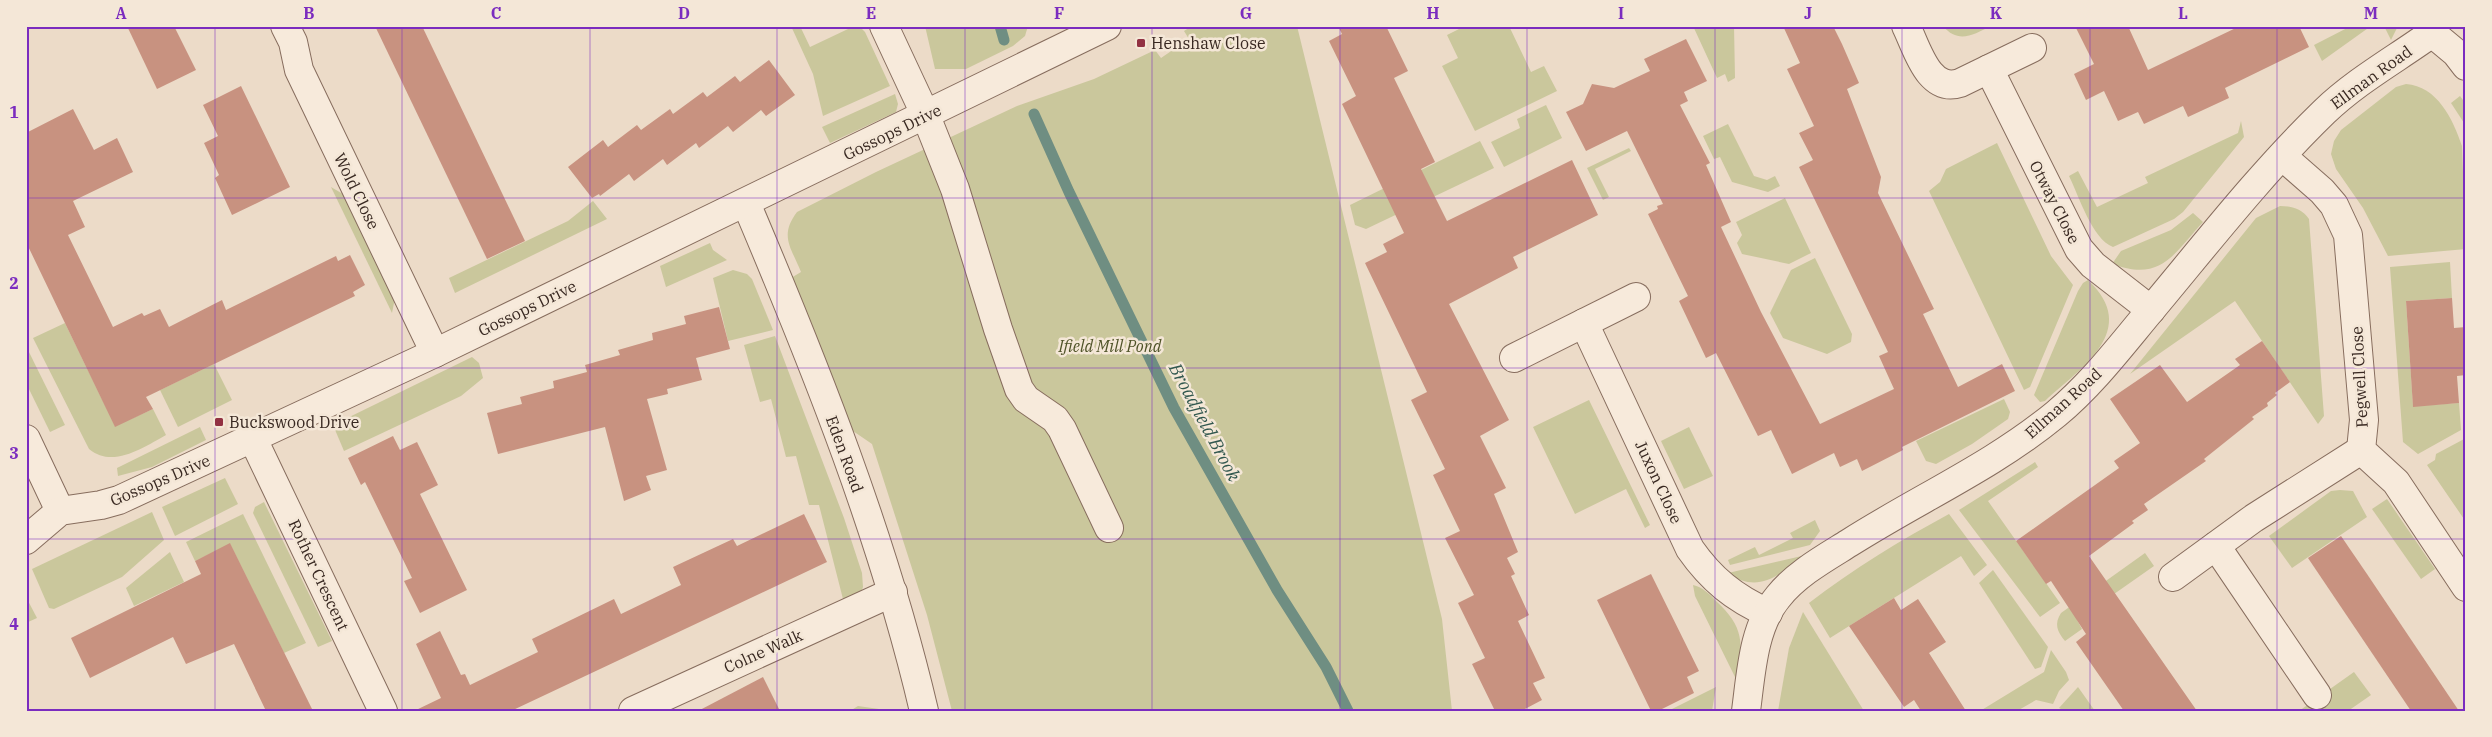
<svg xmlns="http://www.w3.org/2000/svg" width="2492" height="737" viewBox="0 0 2492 737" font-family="'IBM Plex Serif',serif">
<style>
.green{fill:#cac79c}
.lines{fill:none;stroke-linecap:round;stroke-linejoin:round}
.stream{stroke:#6f8e82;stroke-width:11}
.building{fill:#c89280}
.minor-casing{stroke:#876d5e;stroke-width:30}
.minor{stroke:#f7eadb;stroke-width:28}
.grid{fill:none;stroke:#7b2cbf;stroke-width:1;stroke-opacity:0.55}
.poi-dot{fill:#923142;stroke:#f4e7d7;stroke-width:2}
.labels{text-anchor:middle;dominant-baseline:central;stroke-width:5;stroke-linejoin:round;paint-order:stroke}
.poi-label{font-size:16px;fill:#382821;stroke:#f4e7d7;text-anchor:start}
.street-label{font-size:16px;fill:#382821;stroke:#f4e7d7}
.park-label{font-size:16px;font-style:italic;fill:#4f5328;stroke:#f4e7d7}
.water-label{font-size:18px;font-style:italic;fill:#31574e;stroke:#f4e7d7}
.neatline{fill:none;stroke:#7b2cbf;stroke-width:2}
.grid-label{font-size:16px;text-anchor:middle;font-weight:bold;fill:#7b2cbf}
</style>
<rect width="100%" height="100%" fill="#ecdbc8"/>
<g class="green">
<polygon points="791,26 800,26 810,47 848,29 861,28 865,32 890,86 823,116 813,74"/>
<polygon points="925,26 1028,26 1025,36 1013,46 966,69 935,69"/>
<path d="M 1192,26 L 1297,26 L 1442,619 L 1452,711 L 952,711 L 927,615 L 872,444 L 853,431 L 791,278 L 801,272 C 791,247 779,236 797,212 L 876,172 L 1017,106 L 1094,79 L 1155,50 L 1161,58 L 1189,39 L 1184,31 Z"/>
<polygon points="1458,26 1509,26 1531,72 1544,66 1557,91 1475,131 1442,66 1458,58 1447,35 1459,29"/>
<polygon points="1693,26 1734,26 1735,78 1728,82 1725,74 1717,78"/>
<path d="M 1943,26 L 1991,26 C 1973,35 1958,44 1943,26 Z"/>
<polygon points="2351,26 2371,26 2322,61 2314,45"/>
<polygon points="2384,26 2398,26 2391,40"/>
<path d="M 2406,84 C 2437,86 2453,119 2462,146 L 2466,249 L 2388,256 L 2363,208 L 2336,169 L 2331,154 L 2334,141 L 2341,130 L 2396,87 Z"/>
<polygon points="895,94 898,104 896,112 830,143 822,127"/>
<polygon points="2460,96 2466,104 2466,126 2451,103"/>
<polygon points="1546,105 1562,138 1504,167 1491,142 1520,128 1517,119"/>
<path d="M 2241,121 L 2244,137 L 2183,212 L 2174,219 L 2113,247 C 2092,239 2079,196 2069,176 L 2078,171 L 2097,207 L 2148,183 L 2145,177 L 2238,133 Z"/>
<polygon points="1728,124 1754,176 1767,180 1775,176 1780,186 1768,192 1732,182 1720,157 1714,159 1703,136"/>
<polygon points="1480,141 1494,168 1366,229 1355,225 1350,205"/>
<polygon points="1997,143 2051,256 2073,285 2030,387 2024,390 1929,191 1940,182 1946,169"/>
<polygon points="1629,148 1631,151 1595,169 1609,197 1603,200 1587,168"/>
<polygon points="331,187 348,197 395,298 392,313"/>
<polygon points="1785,198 1811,253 1789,264 1742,254 1737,243 1742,235 1736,222"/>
<polygon points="593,201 607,219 455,293 449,278 568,221"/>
<path d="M 2280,206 C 2292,206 2302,209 2309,219 L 2324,416 L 2318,424 L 2235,301 L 2130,374 L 2256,218 Z"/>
<path d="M 2193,213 L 2203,222 C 2173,255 2161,282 2112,264 L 2121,251 L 2171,230 Z"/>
<polygon points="710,243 713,250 727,260 666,287 660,266"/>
<polygon points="1815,258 1852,334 1851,342 1827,354 1783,338 1770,313 1791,270"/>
<polygon points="2450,262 2452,298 2406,301 2413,406 2459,403 2461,430 2418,454 2403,442 2390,267"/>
<polygon points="733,270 747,274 752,279 773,330 728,341 713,278"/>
<path d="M 2088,280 C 2141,330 2082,367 2045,401 L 2040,402 L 2034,395 L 2078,291 L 2083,283 Z"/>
<path d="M 65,323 L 115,426 L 153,409 L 166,435 C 144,447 113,469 89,449 L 33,338 Z"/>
<polygon points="775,336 844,518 862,573 863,587 861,593 844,603 819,505 809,505 796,456 786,457 771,399 760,402 744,345"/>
<polygon points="26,346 65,425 50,432 26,383"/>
<polygon points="472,357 479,363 483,378 461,396 344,451 333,425"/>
<polygon points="214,364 232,400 178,427 160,390"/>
<polygon points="2004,399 2010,412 2008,419 1972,444 1936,464 1926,461 1916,441"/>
<polygon points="1589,400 1650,525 1645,528 1626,489 1575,514 1533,427"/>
<polygon points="200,427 206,440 152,467 118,476 117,468"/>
<polygon points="1689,427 1713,476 1684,489 1661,441"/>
<polygon points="2466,438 2466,522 2427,465 2435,460 2436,454"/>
<polygon points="2035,462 2038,467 1988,501 2060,603 2040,617 1959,510"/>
<polygon points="225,478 238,504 175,536 162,507"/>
<polygon points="2340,490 2353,491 2367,517 2292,568 2269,536 2331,491"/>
<polygon points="2387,499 2435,569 2421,579 2372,509"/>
<polygon points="264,502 332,641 318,647 253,513 255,507"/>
<polygon points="152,512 164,540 122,577 54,609 49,608 32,569"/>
<polygon points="243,514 306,643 284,653 230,544 195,561 186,542"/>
<path d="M 1949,514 L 1987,565 L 1974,576 L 1961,556 L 1830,638 L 1809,603 C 1853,569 1901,540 1949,514 Z"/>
<polygon points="1815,520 1820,531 1810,545 1730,565 1728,560 1755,547 1759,555 1793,538 1790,533"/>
<polygon points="170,552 184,582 134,606 126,588"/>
<path d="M 2145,553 L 2154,566 L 2077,620 L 2082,629 L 2065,641 C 2057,631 2054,624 2061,613 Z"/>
<path d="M 1806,555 C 1780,574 1759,595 1728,573 Z"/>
<polygon points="1993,570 2048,647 2041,667 2035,669 1979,583"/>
<path d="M 1693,585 C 1702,587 1710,594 1716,601 C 1744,627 1744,643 1736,679 L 1695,596 Z"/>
<polygon points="26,597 37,618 26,623"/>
<polygon points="1803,612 1864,711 1778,711 1789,648"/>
<polygon points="2051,650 2066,672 2069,680 2059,691 2053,704 2036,700 2017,711 1980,711 2044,672"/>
<polygon points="2354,672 2371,695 2348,711 2299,711"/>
<polygon points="1716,687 1712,711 1668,711"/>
<polygon points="2078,687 2095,711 2065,711 2059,708"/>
<polygon points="858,706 893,711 850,711"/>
</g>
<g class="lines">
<g class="stream">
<polyline points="1000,26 1004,40"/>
<polyline points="1034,114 1069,192 1174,408 1277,590 1326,667 1348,711"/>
</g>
</g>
<g class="building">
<polygon points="127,26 174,26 196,70 157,89"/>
<polygon points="375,26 422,26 525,241 487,259"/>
<polygon points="1338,26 1386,26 1408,71 1394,78 1435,162 1421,169 1447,221 1572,160 1598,215 1513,257 1518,268 1449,304 1509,420 1480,436 1506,488 1494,494 1518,552 1507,558 1515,574 1511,576 1529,615 1518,621 1545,678 1533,683 1542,700 1521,711 1495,711 1472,664 1485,658 1458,603 1474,595 1445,538 1460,531 1433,475 1445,469 1411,400 1427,392 1365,263 1387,252 1383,244 1404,233 1342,104 1356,96 1329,41 1342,34"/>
<polygon points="1783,26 1833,26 1842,44 1859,83 1847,89 1881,177 1878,193 1934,309 1923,314 1958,387 2002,364 2015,391 1902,447 1903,450 1862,471 1857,459 1840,467 1834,453 1792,474 1771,430 1758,436 1716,353 1706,358 1679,301 1688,296 1648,214 1658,209 1657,206 1663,204 1627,131 1586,151 1566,112 1583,104 1592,84 1614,88 1650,71 1644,59 1686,39 1707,81 1684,92 1688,101 1680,105 1710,163 1706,165 1731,222 1721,227 1761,312 1820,424 1894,389 1879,356 1888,352 1799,167 1813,160 1799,133 1814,126 1787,69 1800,63"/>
<polygon points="2075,26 2128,26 2148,70 2240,26 2299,26 2309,47 2225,88 2229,98 2188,117 2183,106 2144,124 2138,112 2118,121 2104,91 2086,100 2074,74 2094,64"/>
<polygon points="769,60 795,95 766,116 761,110 733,132 728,126 699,148 696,143 667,165 663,159 634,181 629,174 600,196 599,194 592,198 568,167 603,140 608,147 637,125 641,130 670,109 673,114 703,92 707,97 735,76 740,82"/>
<polygon points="241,86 290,187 232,215 215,178 219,175 204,143 218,136 203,105"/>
<polygon points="73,109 94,150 117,138 133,172 73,201 85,227 68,235 113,327 142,313 144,316 160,309 169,327 222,300 226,310 336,256 338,261 350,255 365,285 353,292 355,296 146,397 153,409 115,427 26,242 26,133"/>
<polygon points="2452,298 2454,328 2466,327 2466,375 2457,376 2459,403 2413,407 2406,301"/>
<polygon points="719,307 730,349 696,358 702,380 667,389 668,394 647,399 667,470 646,476 651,490 624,501 605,427 498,454 487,413 522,404 520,397 554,388 553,381 587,372 585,365 620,355 618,350 653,340 652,333 686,324 684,316"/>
<polygon points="2262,341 2290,382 2275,393 2277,395 2267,403 2268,406 2252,417 2254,419 2204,459 2206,461 2144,504 2148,510 2132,521 2134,523 2089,556 2197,711 2124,711 2076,642 2086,634 2051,581 2046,584 2016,541 2119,468 2114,461 2140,443 2110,399 2160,365 2187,402 2240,365 2235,359"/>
<polygon points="393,436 400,450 417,442 438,485 420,494 467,590 420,613 404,581 412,578 365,482 361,485 348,458"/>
<polygon points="804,514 827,562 511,711 414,711 441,698 416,644 440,631 461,675 465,674 470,685 538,652 532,639 614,599 621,614 681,585 673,567 733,539 737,546"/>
<polygon points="2341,536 2367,574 2459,711 2411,711 2308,558"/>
<polygon points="230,543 313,711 266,711 234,644 186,664 173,637 90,678 71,638 201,574 195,561"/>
<polygon points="1651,574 1699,671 1687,677 1694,693 1658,711 1651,711 1597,600"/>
<polygon points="1894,598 1901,610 1918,599 1946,642 1929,653 1966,711 1921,711 1914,700 1904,707 1849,626"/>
<polygon points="763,677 780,711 698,711"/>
</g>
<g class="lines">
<defs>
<g id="minor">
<polyline points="285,26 293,42 299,70 435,353"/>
<polyline points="884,26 926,116 955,189 998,329 1019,389 1026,399 1055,419 1062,429 1109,528"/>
<path d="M 1906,26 C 1917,48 1928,93 1960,83 L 2032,48"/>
<polyline points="2430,26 2432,33 2456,53 2466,66"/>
<polyline points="1989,69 2079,249 2093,265 2151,310"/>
<polyline points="2282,156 2322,191 2334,205 2348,235 2364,420 2361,450 2396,482 2466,587"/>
<path d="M 746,203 C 816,368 883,536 924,711"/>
<path d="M 1584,323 L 1690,549 C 1711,579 1734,598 1768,613"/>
<polyline points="1514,358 1636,297"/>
<polyline points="26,439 60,511"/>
<polyline points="253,439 383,711"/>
<polyline points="26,540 60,511 101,505 119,500 435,353 1107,26"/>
<polyline points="2216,546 2317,695"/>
<polyline points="2173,577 2254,518 2361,450"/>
<polyline points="633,711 893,592"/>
<path d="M 1746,711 C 1751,674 1753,627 1778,597 C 1796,574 1825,558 1849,543 C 1918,499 1993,466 2056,414 C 2092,384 2120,347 2150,311 C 2206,244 2261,173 2324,112 C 2356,81 2396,59 2432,33"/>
</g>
</defs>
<use href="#minor" class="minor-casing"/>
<use href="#minor" class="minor"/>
</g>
<path class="grid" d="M 215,26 L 215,711M 402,26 L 402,711M 590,26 L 590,711M 777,26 L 777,711M 965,26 L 965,711M 1152,26 L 1152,711M 1340,26 L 1340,711M 1527,26 L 1527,711M 1715,26 L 1715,711M 1902,26 L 1902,711M 2090,26 L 2090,711M 2277,26 L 2277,711M 26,198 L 2466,198M 26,368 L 2466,368M 26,539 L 2466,539"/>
<g class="poi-dot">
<rect x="1136" y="38" width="10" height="10" rx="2.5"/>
<rect x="214" y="417" width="10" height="10" rx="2.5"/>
</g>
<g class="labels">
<g class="poi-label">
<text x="1151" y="43">Henshaw Close</text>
<text x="229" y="422">Buckswood Drive</text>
</g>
<g class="street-label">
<text transform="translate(2371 77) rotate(-36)">Ellman Road</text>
<text transform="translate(892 132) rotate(-26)">Gossops Drive</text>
<text transform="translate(357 191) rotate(64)">Wold Close</text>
<text transform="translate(2055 202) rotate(63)">Otway Close</text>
<text transform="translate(527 308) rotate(-26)">Gossops Drive</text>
<text transform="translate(2359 377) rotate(-93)">Pegwell Close</text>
<text transform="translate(2063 403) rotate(-42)">Ellman Road</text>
<text transform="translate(845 454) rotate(70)">Eden Road</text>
<text transform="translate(160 480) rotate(-23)">Gossops Drive</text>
<text transform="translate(1659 482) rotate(65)">Juxon Close</text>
<text transform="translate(319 575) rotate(65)">Rother Crescent</text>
<text transform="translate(763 651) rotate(-24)">Colne Walk</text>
</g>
<g class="park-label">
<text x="1110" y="346">Ifield Mill Pond</text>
</g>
<g class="water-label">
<text transform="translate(1205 422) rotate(62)">Broadfield Brook</text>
</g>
</g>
<rect width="2492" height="737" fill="none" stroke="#f4e7d7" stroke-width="55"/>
<rect x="28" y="28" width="2436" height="682" class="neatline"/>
<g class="grid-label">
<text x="121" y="19">A</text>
<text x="309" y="19">B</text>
<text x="496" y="19">C</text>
<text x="684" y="19">D</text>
<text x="871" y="19">E</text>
<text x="1059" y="19">F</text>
<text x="1246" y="19">G</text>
<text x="1433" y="19">H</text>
<text x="1621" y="19">I</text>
<text x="1808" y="19">J</text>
<text x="1996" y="19">K</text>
<text x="2183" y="19">L</text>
<text x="2371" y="19">M</text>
<text x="14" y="118">1</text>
<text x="14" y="289">2</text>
<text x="14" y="459">3</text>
<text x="14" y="630">4</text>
</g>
</svg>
